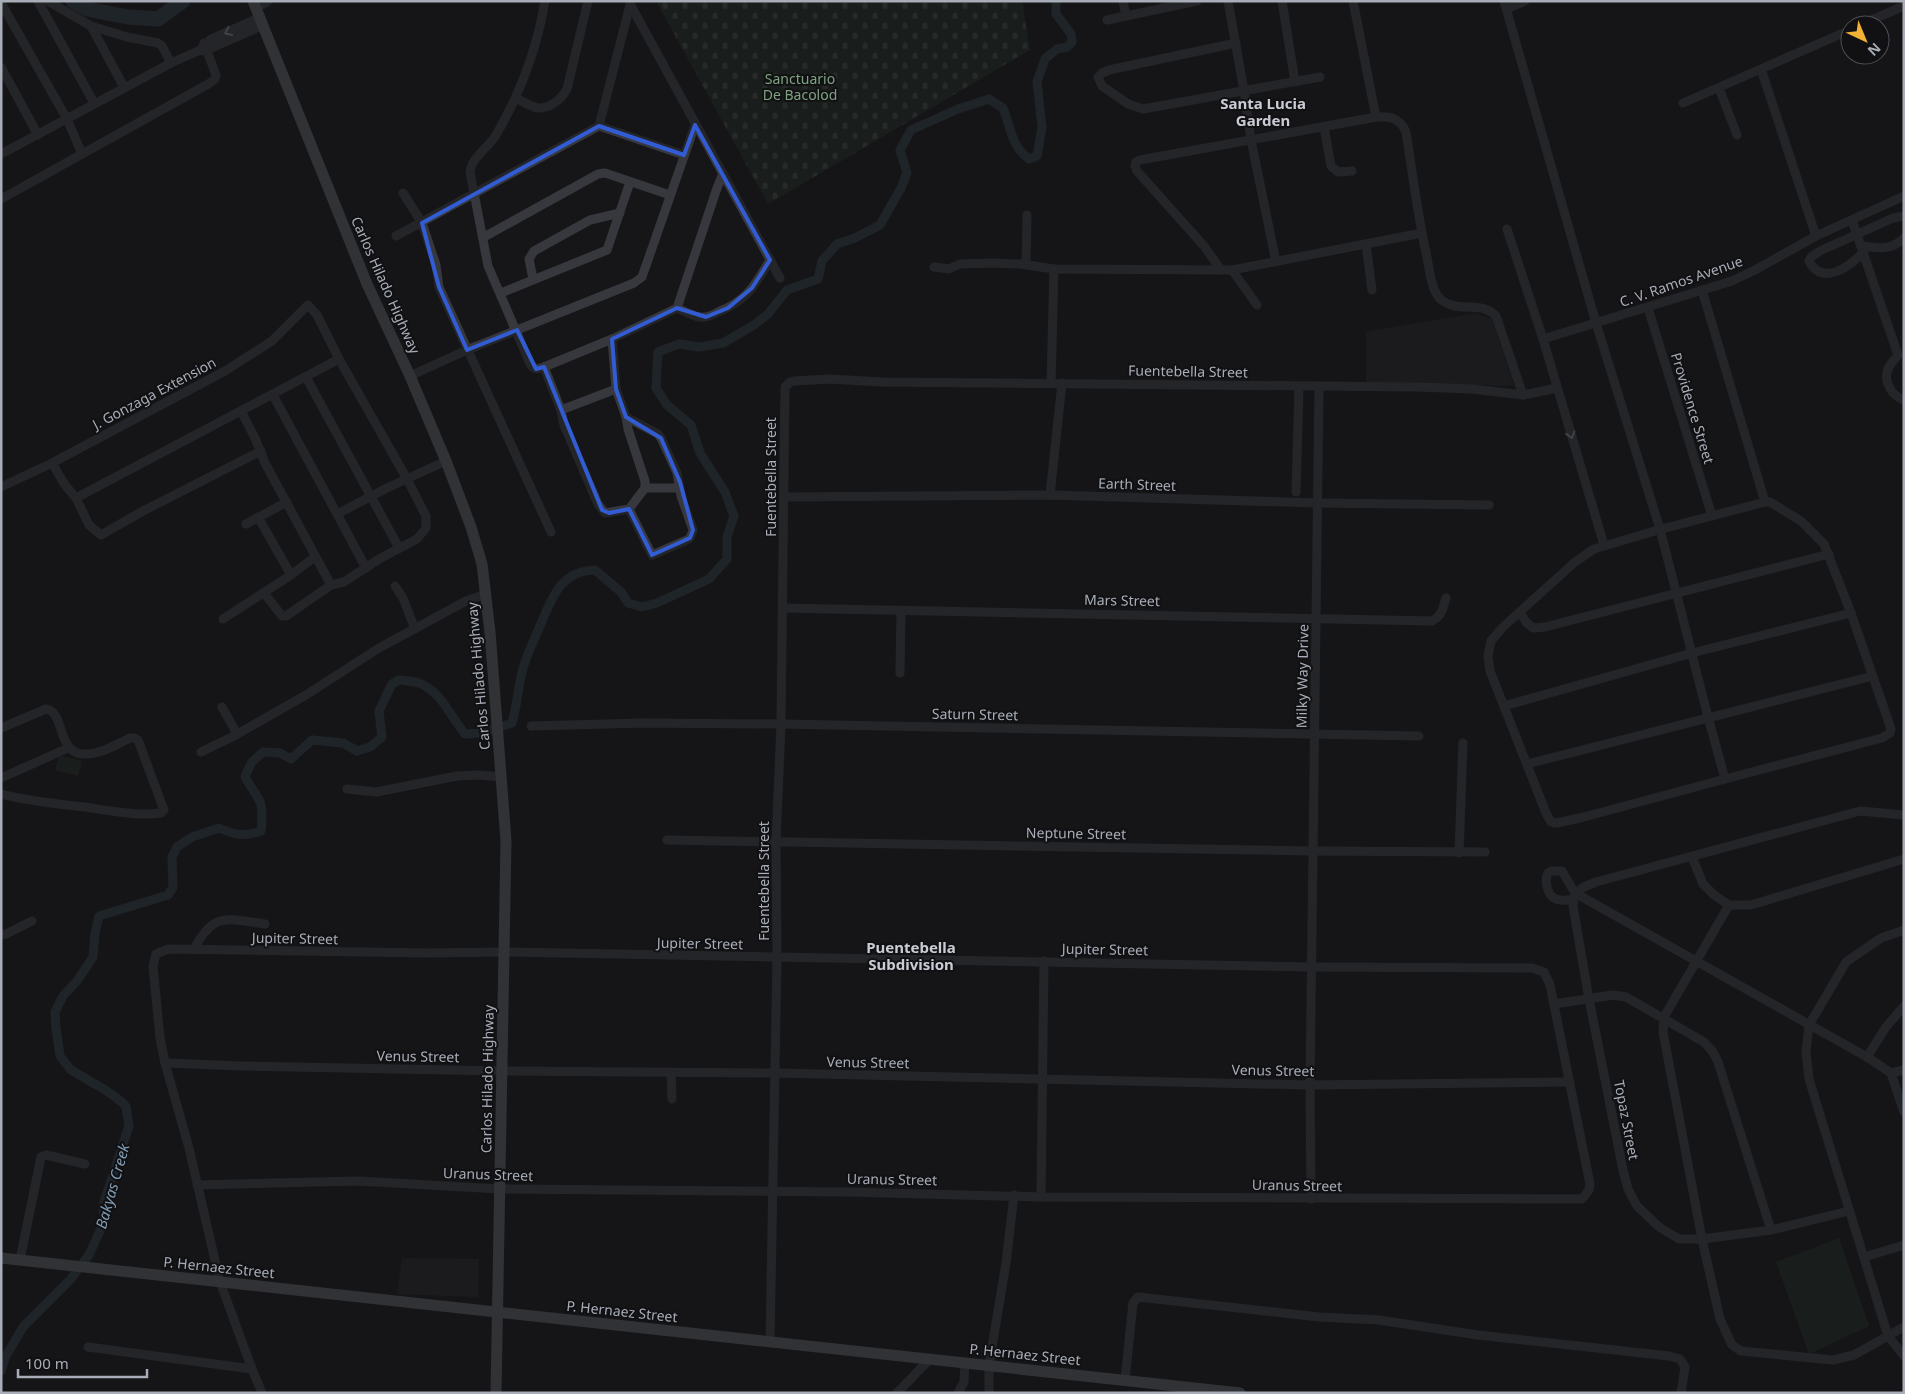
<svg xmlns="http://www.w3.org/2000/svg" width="1905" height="1394" viewBox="0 0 1905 1394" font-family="'Noto Sans',sans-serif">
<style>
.built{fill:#222225}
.green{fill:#1e261f}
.cemetery{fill:url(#cemetery-stones)}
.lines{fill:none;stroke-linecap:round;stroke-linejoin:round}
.canal{stroke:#2c353c;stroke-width:9}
.river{stroke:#2c353c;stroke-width:15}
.minor{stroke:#37383d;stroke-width:9}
.major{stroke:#53555c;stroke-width:11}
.oneway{stroke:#757881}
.marked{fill:none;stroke:#325cd3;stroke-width:4;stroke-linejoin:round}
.labels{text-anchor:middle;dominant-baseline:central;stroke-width:4;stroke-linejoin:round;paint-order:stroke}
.park-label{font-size:14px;fill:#7fa381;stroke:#111113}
.street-label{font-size:14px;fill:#a8adb8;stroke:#111113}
.neighbourhood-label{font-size:15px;font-weight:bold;fill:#c9ccd4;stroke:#111113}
.water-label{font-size:15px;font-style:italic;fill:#7f9bb3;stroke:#111113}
</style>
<defs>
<pattern id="cemetery-stones" width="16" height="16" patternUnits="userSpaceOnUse" patternTransform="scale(1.25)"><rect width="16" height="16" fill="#1e261f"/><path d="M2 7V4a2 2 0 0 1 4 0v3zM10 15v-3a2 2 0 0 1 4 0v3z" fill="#3c433d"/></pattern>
</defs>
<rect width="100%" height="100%" fill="#161618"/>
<g class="built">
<polygon points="1475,313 1492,319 1514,386 1366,382 1366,332"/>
<polygon points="402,1258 479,1259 478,1297 397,1294"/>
</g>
<g class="green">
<polygon points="59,755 82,761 78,776 55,770"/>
<polygon points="1839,1238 1869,1326 1809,1354 1776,1262"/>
</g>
<polygon class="cemetery" points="656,1 1022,1 1030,50 768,204"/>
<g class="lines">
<path class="canal" d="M 1,1371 L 6,1356 L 23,1327 L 70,1280 L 89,1255 L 104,1222 L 103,1205 L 129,1126 L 126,1107 L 123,1103 L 107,1091 L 71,1070 L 60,1056 L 56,1028 L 55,1012 L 63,996 L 77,981 L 93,957 L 95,933 L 99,916 L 168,895 L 173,887 L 172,857 L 177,847 L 192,837 L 219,828 C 235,835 244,837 261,831 C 262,823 263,810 260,802 C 257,794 249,786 245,776 L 252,762 L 263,752 L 280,753 L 291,759 L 312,740 L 343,743 L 357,751 L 370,747 L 382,737 L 379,711 L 392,684 L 399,680 C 406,681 413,681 419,683 C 442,692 450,716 465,734 L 481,733 L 512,723 C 518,703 518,681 525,662 C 529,650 535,638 540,626 C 552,598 560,571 595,570 L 621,592 L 628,603 L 642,607 L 657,603 L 709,579 L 727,559 L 727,537 L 734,516 L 725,492 L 700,453 L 691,425 L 667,405 L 656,388 L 658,352 L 679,344 L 699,347 L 723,343 L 754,325 L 768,314 L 787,290 L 818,279 L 822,261 L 837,244 L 855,238 L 880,225 L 901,188 L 907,173 L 900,150 L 911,130 L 958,109 L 989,99 L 1003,108 C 1011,128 1011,146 1029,159 L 1037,156 L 1042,127 L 1037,82 L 1045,59 L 1057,49 L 1067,47 L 1072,42 L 1071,34 L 1056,14 L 1056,1"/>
<polyline class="river" points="73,1 87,9 128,17 158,19 183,1"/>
<g class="minor">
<polyline points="38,1 94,103"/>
<polyline points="48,1 91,26 127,37 158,43 162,46 171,63"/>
<path d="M 545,1 C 537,48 520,94 496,135 C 489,147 471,158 470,172 L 488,266 L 531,366 L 536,369 L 544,367 L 612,339 L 677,308 L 716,191 L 723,173"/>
<polyline points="1123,1 1126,16"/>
<polyline points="1228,1 1244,91 1251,140 1276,262"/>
<polyline points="1282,1 1295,82"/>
<polyline points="1353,1 1376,117"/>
<polyline points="1504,1 1596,323 1660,529 1708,717 1725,779"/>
<polyline points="1,3 67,119 82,154"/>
<polyline points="630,4 780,278"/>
<polyline points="256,8 268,1"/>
<polyline points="1507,9 1525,1"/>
<polyline points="1107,20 1197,1"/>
<polyline points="1860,25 1904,6"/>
<polyline points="91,26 124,87"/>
<polyline points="1236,43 1109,70 1102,73 1098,77 1102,86 1128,104 1143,109 1320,77"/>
<polyline points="202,47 211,39 261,17"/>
<polyline points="1,67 38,135"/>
<polyline points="1761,69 1816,236"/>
<polyline points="1719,88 1737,135"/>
<path d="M 516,98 C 522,101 531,107 538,108 C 549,109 562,99 567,89 L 588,1"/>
<polyline points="1683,103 1850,30"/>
<polyline points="599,126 684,155"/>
<polyline points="1324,127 1331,166 1338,172 1352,171"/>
<polyline points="1,154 171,63 198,51 207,50 264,25"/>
<polyline points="403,193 422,223 436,265 439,287 551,532"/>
<polyline points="1,199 210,83 215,79 216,75 204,43"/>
<path d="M 1852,220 L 1898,355 C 1895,359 1890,364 1888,369 C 1883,382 1892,396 1904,400"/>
<polyline points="1507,229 1543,339 1604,545"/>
<polyline points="396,236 599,126 630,5"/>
<polyline points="484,237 598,174 605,173 670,195"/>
<polyline points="1366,244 1372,290"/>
<path d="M 1862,246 C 1879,248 1891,251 1904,238"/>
<path d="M 1864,251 C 1852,265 1822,288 1809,261 L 1811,257 L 1820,251 L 1893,218 L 1904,216"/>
<polyline points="1026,265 1027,215"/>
<polyline points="934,267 949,269 960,264 993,263 1021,264 1054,269 1232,270 1422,233"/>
<path d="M 1221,270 L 1204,246 L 1137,171 L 1135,166 L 1136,162 L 1140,160 L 1376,117 C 1390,116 1400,118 1406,132 C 1412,170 1417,210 1425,248 C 1428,260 1429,274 1433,286 C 1435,292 1438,298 1443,301 C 1459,313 1481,300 1496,316 L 1523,395"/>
<polyline points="1232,270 1257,305"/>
<polyline points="533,279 529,259 534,251 590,220 620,213"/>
<polyline points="1702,290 1765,502"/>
<polyline points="501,293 607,250 630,182"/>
<path d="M 677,308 C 684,311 692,316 699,317 C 706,318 713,315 718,312 C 748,300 754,286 770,260"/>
<polyline points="1648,308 1712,516"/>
<polyline points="1543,339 1732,281 1755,270 1816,236 1904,196"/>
<polyline points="544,367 561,410 564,425 598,504 605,513 629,509 645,488 645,481 628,429 626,417 616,389 612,339"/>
<polyline points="410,376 467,350 634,283 642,277 695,125"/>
<polyline points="306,377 399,548"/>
<polyline points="1051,383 1054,269"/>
<polyline points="273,395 366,568"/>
<polyline points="561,410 616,389"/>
<polyline points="241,411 255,438 265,463 331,585"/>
<polyline points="626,417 658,434 661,438 677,473 681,496 693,530 690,538 687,540 652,555 629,509"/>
<polyline points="52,463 65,485 76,498 89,525 101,535 143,511 261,451"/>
<polyline points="1,487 52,463 225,371 272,341 308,305 317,315 339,359 407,479 426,516 426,528 417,539 379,559 344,582 331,585 286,616 282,616 264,593"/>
<polyline points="645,488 680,488"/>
<polyline points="1296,492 1299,386"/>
<polyline points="1050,495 1062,383"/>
<polyline points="784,497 1050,495 1318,503 1489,505"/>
<polyline points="76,498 339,359"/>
<polygon points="1765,502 1770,502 1801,521 1824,544 1851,613 1891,729 1890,733 1882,738 1725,779 1584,817 1557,823 1551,822 1546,813 1490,671 1488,656 1491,641 1503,627 1575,562 1594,549 1658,530"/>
<polyline points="337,514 389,487 446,461"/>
<polyline points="258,517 291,575"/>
<polyline points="246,524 287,502"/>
<polyline points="395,586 403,598 415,629"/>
<path d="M 782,608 L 1432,621 C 1442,616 1443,608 1446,598"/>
<polyline points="1520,612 1526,622 1533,628 1545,627 1829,554"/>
<polyline points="223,619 288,577 315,557"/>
<polyline points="900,673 901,610"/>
<polyline points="1504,706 1692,653 1851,613"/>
<polyline points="222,707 237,734"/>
<polyline points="531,726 643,723 781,724 1419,736"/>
<path d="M 1,728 L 46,709 C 66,712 56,756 86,754 C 101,754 117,744 130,738 L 134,738 L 138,740 L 164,810 L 161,813 C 136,816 110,811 85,807 C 57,804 29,801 1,794"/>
<polyline points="201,752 232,737 306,695 379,648 466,601 486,594"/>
<polyline points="1527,764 1873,676"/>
<polyline points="1,778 68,748"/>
<polyline points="347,789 376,792 457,776 478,775 502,777"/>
<polyline points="667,840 1312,851 1485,852"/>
<polyline points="1459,853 1463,743"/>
<polyline points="1692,857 1703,884 1714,895 1729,905 1751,905 1904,859"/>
<polyline points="1575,893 1573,906 1589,999 1623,1170 1628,1189 1637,1206 1659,1227 1679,1239 1702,1239 1771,1230 1849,1211"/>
<polyline points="1575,893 1584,887 1596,882 1860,811 1904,815"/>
<path d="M 1573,900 C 1568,900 1560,901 1556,899 C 1547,896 1544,879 1548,873 L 1551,871 L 1562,871 L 1575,893 L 1867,1057 L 1891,1073 L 1904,1112"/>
<polyline points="1729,905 1664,1017 1663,1032 1702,1239 1720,1319 1732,1345 1741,1351 1833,1360 1854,1355 1904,1327"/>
<polyline points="1904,930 1881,938 1846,962 1809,1025 1806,1052 1809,1079 1888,1336 1904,1356"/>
<polyline points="1,935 6,934 32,921"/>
<path d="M 194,949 C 214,911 227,919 265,924"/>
<polyline points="1554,1004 1613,995 1626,997 1704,1042 1713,1052 1718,1062 1771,1230"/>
<polyline points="1867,1057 1886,1027 1904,1006"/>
<polyline points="165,1063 242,1066 502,1071 775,1073 1310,1085 1570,1082"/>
<polyline points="671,1072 672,1099"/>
<polyline points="1891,1073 1904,1070"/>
<polyline points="197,1185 358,1181 500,1189 849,1192 1041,1197 1582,1199 1589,1190 1590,1184 1550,985 1544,972 1532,968 1312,967 505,952 427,953 168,949 156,954 153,966 160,1038 165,1063 189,1148 220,1282 252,1369 262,1393"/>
<polyline points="1041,1197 1044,961"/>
<polyline points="1311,1199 1310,1085 1319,387"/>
<polyline points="1864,1257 1904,1245"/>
<polyline points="20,1260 41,1157 46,1155 85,1164"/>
<polyline points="770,1341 777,959 776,842 781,724 785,387 790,382 794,381 830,379 881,382 1418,387 1473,389 1523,395 1557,388"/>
<polyline points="88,1347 252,1369"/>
<polyline points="1125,1380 1133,1303 1138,1297 1319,1317 1379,1320 1478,1335 1669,1356 1680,1359 1685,1367 1681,1393"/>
<polyline points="897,1393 931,1358"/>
<polyline points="958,1393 964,1382 965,1362"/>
<polyline points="989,1393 989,1365 1006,1263 1014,1195"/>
</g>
<g class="major">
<polyline points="253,1 367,284 410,376 446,461 471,527 482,564 490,632 506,841 496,1393"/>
<polyline points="1,1258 1240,1393"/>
</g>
</g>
<defs><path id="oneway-chevron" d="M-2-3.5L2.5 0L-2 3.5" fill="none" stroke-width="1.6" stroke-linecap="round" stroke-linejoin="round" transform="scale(1.25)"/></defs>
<g class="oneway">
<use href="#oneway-chevron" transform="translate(228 32) rotate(156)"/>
<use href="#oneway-chevron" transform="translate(1571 435) rotate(73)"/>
</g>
<path d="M0 0H1905V1394H0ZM 695,125 L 770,260 L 752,288 L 728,308 L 706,317 L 677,308 L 612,339 L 616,389 L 626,417 L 661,438 L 680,482 L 693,530 L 690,538 L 652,555 L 629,509 L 609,513 L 602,510 L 544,367 L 536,369 L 517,330 L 467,350 L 439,287 L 422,223 L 599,126 L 684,155 Z" fill="#161618" fill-opacity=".55" fill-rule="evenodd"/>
<path class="marked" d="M 695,125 L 770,260 L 752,288 L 728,308 L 706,317 L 677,308 L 612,339 L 616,389 L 626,417 L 661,438 L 680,482 L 693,530 L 690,538 L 652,555 L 629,509 L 609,513 L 602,510 L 544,367 L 536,369 L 517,330 L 467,350 L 439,287 L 422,223 L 599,126 L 684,155 Z"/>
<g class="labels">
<g class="park-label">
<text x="800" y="78">Sanctuario<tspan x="800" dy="16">De Bacolod</tspan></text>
</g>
<g class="street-label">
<text transform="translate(1681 281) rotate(-19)">C. V. Ramos Avenue</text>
<text transform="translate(386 285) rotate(66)">Carlos Hilado Highway</text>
<text transform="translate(1188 371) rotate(1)">Fuentebella Street</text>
<text transform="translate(154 393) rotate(-28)">J. Gonzaga Extension</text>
<text transform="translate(1693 408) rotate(73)">Providence Street</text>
<text transform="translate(770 477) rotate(-90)">Fuentebella Street</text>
<text transform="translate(1137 484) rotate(2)">Earth Street</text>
<text transform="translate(1122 600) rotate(1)">Mars Street</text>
<text transform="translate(478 676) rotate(-95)">Carlos Hilado Highway</text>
<text transform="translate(1302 676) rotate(-89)">Milky Way Drive</text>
<text transform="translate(975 714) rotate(1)">Saturn Street</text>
<text transform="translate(1076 833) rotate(1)">Neptune Street</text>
<text transform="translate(763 881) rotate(-90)">Fuentebella Street</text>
<text transform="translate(295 938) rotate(1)">Jupiter Street</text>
<text transform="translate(700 943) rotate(1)">Jupiter Street</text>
<text transform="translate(1105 949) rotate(1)">Jupiter Street</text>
<text transform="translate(418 1056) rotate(1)">Venus Street</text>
<text transform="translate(868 1062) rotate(1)">Venus Street</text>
<text transform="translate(1273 1070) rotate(1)">Venus Street</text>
<text transform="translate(487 1079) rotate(-89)">Carlos Hilado Highway</text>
<text transform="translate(1627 1120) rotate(79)">Topaz Street</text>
<text transform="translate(488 1174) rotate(2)">Uranus Street</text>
<text transform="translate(892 1179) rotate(1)">Uranus Street</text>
<text transform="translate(1297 1185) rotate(1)">Uranus Street</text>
<text transform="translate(219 1267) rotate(6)">P. Hernaez Street</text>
<text transform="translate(622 1311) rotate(6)">P. Hernaez Street</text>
<text transform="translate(1025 1354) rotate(6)">P. Hernaez Street</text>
</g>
<g class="neighbourhood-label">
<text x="1263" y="103">Santa Lucia<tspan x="1263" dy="17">Garden</tspan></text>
<text x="911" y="947">Puentebella<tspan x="911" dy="17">Subdivision</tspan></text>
</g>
<g class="water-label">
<text transform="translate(112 1186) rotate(-74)">Bakyas Creek</text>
</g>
</g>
<rect width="1905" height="1394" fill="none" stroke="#a8adb8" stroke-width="5"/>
<g transform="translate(1865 40) rotate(136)"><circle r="24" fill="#111113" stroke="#4d4f55"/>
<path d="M0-4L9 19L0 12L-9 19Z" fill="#f2b134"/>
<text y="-8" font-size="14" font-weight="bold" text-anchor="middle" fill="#a8adb8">N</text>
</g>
<path d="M18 1369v8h129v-8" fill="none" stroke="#a8adb8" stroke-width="2.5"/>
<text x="25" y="1369" font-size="15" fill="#a8adb8" stroke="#111113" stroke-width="4" paint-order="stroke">100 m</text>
</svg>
